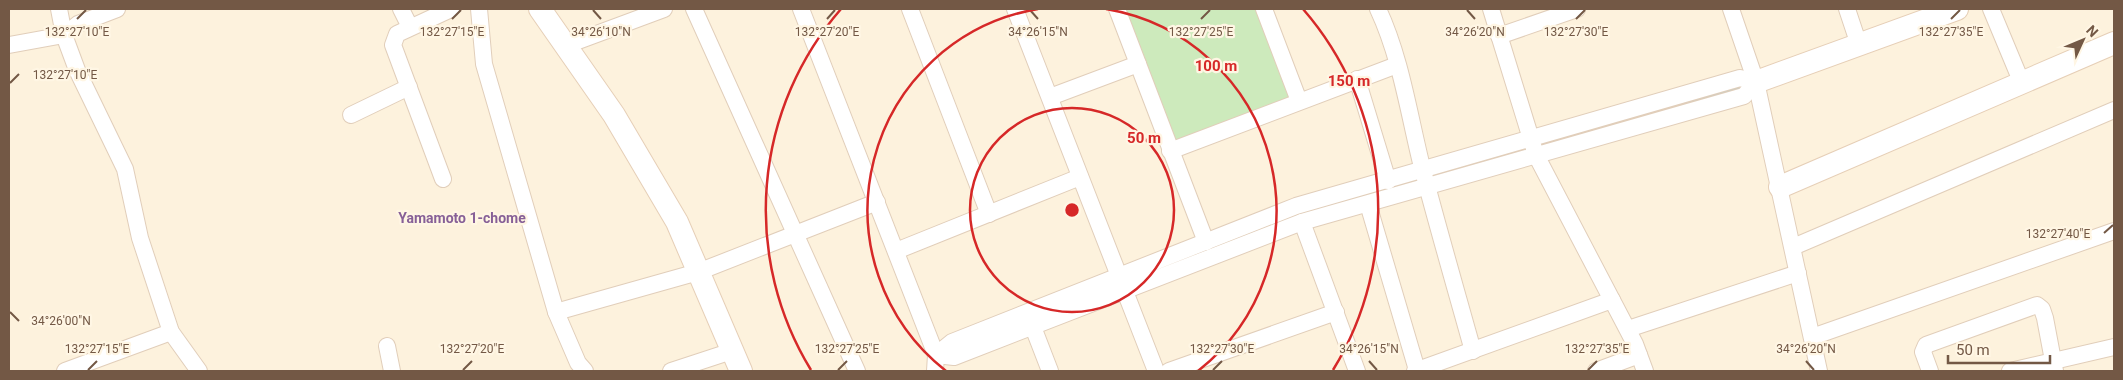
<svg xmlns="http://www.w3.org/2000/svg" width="2123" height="380" viewBox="0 0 2123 380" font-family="Roboto,sans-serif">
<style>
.green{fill:#cdeabc}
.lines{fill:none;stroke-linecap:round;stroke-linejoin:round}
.stream{stroke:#98ccd9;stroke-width:4.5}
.street-casing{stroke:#e1ceba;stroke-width:18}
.secondary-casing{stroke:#e6cfb7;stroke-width:24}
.street{stroke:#fff;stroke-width:16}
.secondary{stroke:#fff;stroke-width:22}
.ticks{fill:none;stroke:#735845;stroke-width:2}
.ring{fill:none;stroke:#d62828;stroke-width:2.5}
.labels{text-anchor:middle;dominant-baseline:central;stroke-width:4.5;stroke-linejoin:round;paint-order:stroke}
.neighbourhood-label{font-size:14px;font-weight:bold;fill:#876097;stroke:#fff6e4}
.ticks-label{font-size:12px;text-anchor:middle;fill:#735845;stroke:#fff6e4;stroke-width:4.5;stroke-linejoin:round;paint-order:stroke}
.centre{fill:#d62828;stroke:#fff6e4;stroke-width:2.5}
.ring-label{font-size:15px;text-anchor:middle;font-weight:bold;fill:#d62828;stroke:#fff6e4;stroke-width:4.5;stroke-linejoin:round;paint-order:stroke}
</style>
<rect width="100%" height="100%" fill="#fdf2dd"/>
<polygon class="green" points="1124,9 1259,9 1291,92 1289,99 1180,141 1174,139"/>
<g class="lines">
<polyline class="stream" points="1466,167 1739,88"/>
<defs>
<g id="street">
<polyline points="59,9 64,35 77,70 125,169 140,238 171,332 199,371"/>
<polyline points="401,9 410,27"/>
<polyline points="479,9 484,64 556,312 578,363 585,371"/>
<polyline points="694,9 857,371"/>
<polyline points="801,9 936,355 935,371"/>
<polyline points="910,9 989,214"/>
<polyline points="1015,9 1156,371"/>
<polyline points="1117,9 1206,242"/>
<polyline points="1264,9 1299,101"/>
<path d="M 1378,9 C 1401,58 1409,115 1422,167 C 1438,228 1456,290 1473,351"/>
<polyline points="1491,9 1536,155 1635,344 1645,371"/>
<polyline points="1731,9 1756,82 1819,371"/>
<polyline points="1847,9 1859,45"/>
<polyline points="1991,9 2021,81"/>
<polyline points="1499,36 1577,9"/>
<polyline points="9,45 64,35 78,24 117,9"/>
<polyline points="567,45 664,9"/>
<polygon points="1740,78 1756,82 1744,96 1302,222 954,357 936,355 952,342 1296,206"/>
<polyline points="1357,79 1388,181"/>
<polyline points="1050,97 1138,64"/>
<polyline points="351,115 409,87"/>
<polyline points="1170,151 1397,65"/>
<polyline points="443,179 393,45 397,34 451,9"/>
<polyline points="1368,204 1417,370"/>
<polyline points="1302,222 1357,371"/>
<polyline points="1793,247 2114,110"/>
<polyline points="896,251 1080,177"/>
<polyline points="556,312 698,272 877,202"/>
<polyline points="1033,327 1050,371"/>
<polyline points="1628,329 1798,273"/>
<polyline points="1812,337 2114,231"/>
<polyline points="387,346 392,371"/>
<polyline points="65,371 171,332"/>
<polyline points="671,371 732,351"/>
<polyline points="1169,371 1336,312"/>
<polyline points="1415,371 1612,300"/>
<polyline points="1596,371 1639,355"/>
<polyline points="1930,371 1923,352 1926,345 2037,305 2042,309 2045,318 2055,371"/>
<polyline points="2010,371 2114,347"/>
</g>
<g id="secondary">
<polyline points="540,9 614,115 677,222 741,371"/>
<polyline points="1756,82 1957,9"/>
<polyline points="1780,187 2114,43"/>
</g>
</defs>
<use href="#street" class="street-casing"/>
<use href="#secondary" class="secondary-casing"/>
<use href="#street" class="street"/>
<use href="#secondary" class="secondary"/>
</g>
<path class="ticks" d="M 593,10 L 601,19M 1030,10 L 1038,19M 1467,10 L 1475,19M 77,19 L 86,10M 452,19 L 461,10M 827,19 L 835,10M 1201,19 L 1210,10M 1576,19 L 1585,10M 1951,19 L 1960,10M 10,83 L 19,74M 2104,233 L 2113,225M 10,312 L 19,321M 1369,361 L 1377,370M 1806,361 L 1814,370M 88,370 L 97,361M 463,370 L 472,361M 838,370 L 847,361M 1213,370 L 1222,361M 1588,370 L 1597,361"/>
<g class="ring">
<circle cx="1072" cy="210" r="102"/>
<path d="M946 371A204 204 0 0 1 1038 9M1106 9A204 204 0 0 1 1198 371"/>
<path d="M811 370A306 306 0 0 1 841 9M1303 9A306 306 0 0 1 1333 370"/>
</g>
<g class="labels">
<g class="neighbourhood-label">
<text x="462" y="218">Yamamoto 1-chome</text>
</g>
</g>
<g class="ticks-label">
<text x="77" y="36">132°27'10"E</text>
<text x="452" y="36">132°27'15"E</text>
<text x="827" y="36">132°27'20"E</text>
<text x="1576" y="36">132°27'30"E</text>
<text x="1951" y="36">132°27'35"E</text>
<text x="1201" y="36">132°27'25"E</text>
<text x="601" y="36">34°26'10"N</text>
<text x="1038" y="36">34°26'15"N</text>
<text x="1475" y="36">34°26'20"N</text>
<text x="65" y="79">132°27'10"E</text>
<text x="2058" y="238">132°27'40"E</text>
<text x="61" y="325">34°26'00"N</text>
<text x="1369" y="353">34°26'15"N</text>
<text x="1806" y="353">34°26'20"N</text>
<text x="97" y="353">132°27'15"E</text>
<text x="472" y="353">132°27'20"E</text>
<text x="847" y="353">132°27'25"E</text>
<text x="1222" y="353">132°27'30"E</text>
<text x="1597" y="353">132°27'35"E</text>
</g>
<circle cx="1072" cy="210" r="8" class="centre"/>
<g class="ring-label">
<text x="1216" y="71">100 m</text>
<text x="1349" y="86">150 m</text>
<text x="1144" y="143">50 m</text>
</g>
<rect width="2123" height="380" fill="none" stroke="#735845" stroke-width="20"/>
<g transform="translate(2083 40) rotate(46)" stroke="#fff6e4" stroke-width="4" paint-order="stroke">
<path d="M0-4L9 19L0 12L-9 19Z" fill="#735845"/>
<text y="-8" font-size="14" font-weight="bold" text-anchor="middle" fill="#735845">N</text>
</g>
<path d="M1948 355v8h102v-8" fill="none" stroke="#735845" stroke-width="2.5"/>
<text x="1956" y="355" font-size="15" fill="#735845" stroke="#fff6e4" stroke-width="4" paint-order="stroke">50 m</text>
</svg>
